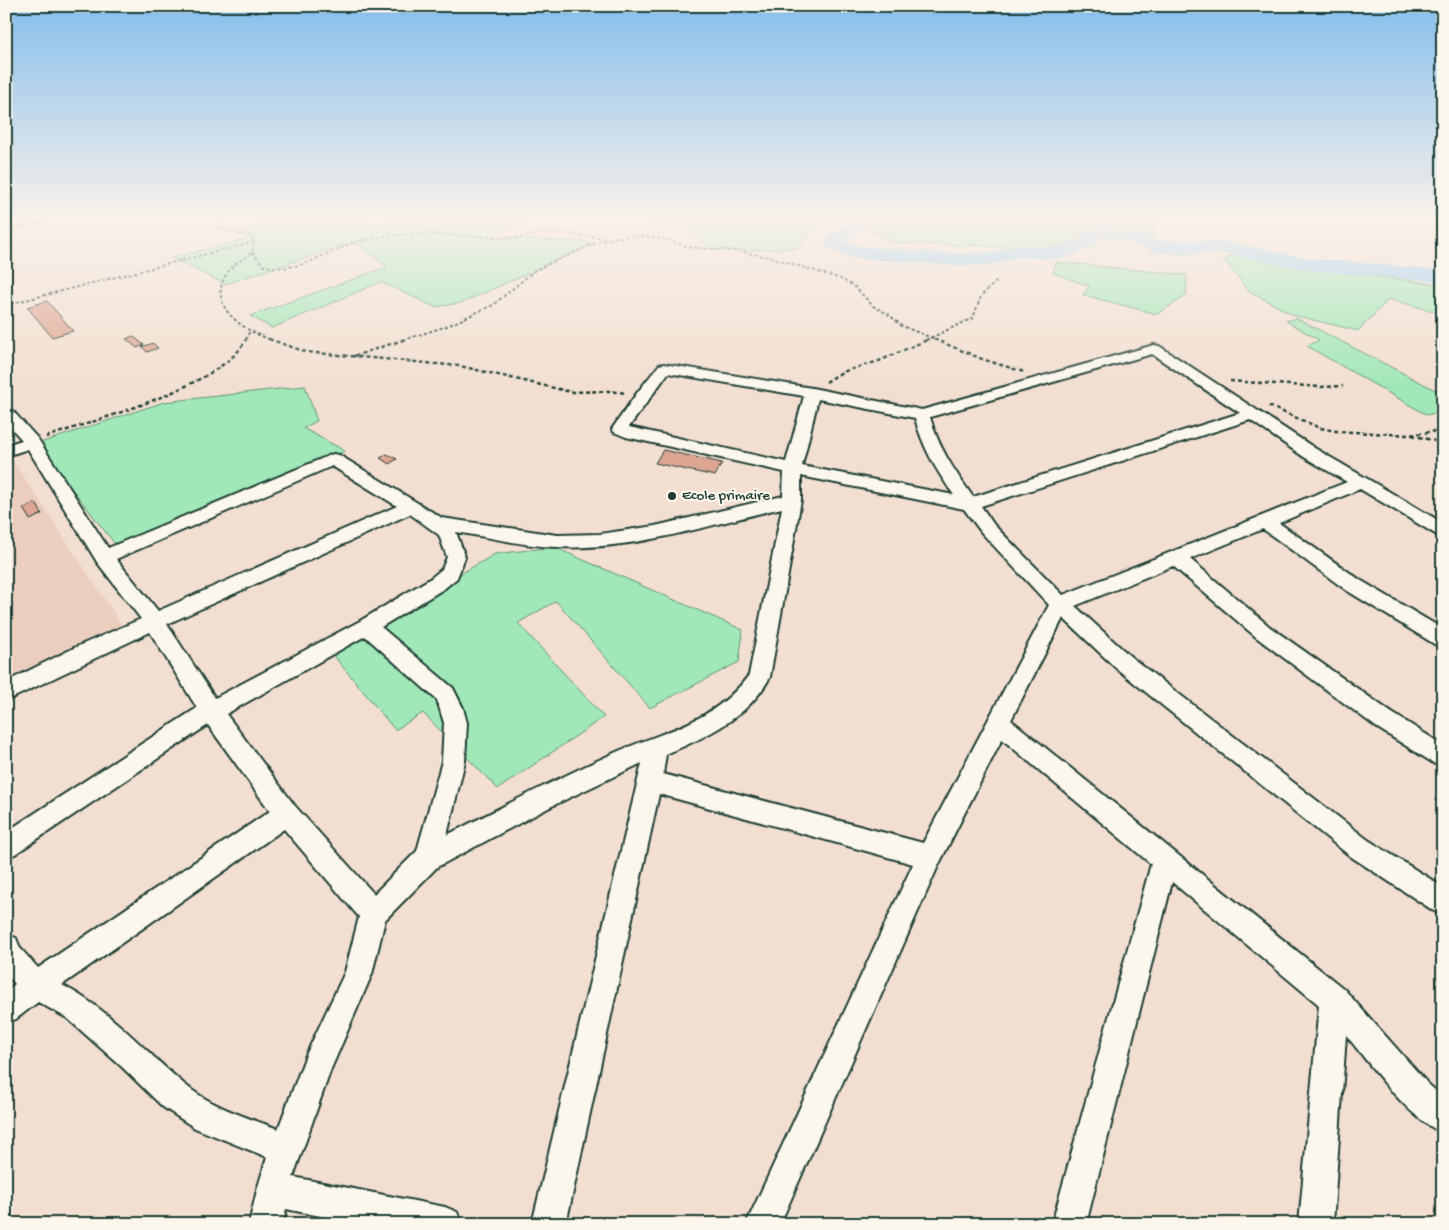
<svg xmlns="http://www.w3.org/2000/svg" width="1449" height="1230" viewBox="0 0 1449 1230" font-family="'Gochi Hand',sans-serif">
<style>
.built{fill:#ebcebe}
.green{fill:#a0e8b7;stroke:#609276}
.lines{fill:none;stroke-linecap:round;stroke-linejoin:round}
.river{fill:#92ccf2;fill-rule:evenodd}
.building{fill:#dca692;stroke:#1f3d34}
.minor-casing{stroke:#1f3d34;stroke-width:4}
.path-far1{stroke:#1f3d34;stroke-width:2;stroke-dasharray:3 2.5;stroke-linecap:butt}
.path{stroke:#1f3d34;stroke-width:2.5;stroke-dasharray:4 3;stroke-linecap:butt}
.minor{fill:#fbf7ec;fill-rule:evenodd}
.poi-dot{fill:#1f3d34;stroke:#fbf7ec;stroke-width:2}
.labels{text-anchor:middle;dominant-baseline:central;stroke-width:4;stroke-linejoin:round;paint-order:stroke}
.poi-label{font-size:15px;fill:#1f3d34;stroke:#fbf7ec;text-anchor:start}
</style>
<rect width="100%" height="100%" fill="#f2dfd1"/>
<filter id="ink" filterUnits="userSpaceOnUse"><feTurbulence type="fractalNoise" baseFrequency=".02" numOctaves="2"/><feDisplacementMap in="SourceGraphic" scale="10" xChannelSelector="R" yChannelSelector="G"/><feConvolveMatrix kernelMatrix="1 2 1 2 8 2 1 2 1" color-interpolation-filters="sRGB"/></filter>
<g filter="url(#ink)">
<polygon class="built" points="8,453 123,627 6,685 6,454"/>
<g class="green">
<polygon points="281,216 335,216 379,227 401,216 537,216 490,237 596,243 461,303 435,307 381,282 272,328 250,316 387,267 355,242 225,284 172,258 246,239 248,236 238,235"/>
<polygon points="626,216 844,216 837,221 811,230 798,248 737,251 712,249 688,228"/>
<path d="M 874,216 L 1153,216 L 1154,237 C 1131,232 1100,220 1079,231 L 1076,241 L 1048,248 L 894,243 L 867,229 Z"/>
<polygon points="1239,253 1308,267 1443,285 1443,314 1389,299 1358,331 1293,315 1248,290 1224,260"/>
<polygon points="1056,262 1187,275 1186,296 1157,314 1083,295 1089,286 1053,273"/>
<polygon points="1296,318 1443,394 1443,411 1427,415 1307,346 1319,340 1286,321"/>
<polygon points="305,386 317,421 303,428 345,451 118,548 37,444 164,402"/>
<polygon points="554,547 743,630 739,662 650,708 556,601 518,623 604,717 498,789 423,713 395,730 329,650 495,554"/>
</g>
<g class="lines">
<polygon class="river" points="851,216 869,216 870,220 860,232 845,240 857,246 961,254 993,252 1017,245 1055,247 1080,238 1083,231 1099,224 1141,233 1159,240 1223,241 1308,258 1443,270 1443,282 1308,270 1223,253 1180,254 1155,252 1129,242 1102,236 1096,245 1066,257 1055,259 1018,257 995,264 961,266 854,258 828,248 825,244 829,233 846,224 851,219"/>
</g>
<g class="building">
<polygon points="47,301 73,331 52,337 27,307"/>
<polygon points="133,336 144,345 137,348 126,339"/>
<polygon points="153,343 158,348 147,352 142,347"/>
<polygon points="663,450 722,463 715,476 655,463"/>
<polygon points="387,454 397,459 389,464 380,458"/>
<polygon points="36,503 42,514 30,520 23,508"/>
</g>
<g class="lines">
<defs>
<path id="minor" d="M 1154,345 L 1159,346 L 1316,449 L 1443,523 L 1443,537 L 1437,535 L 1360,489 L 1279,523 L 1360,580 L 1443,629 L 1443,647 L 1436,645 L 1346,590 L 1263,529 L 1190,559 L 1270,627 L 1392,713 L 1443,745 L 1443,767 L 1435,764 L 1376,727 L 1256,637 L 1173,566 L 1075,606 L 1131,657 L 1368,840 L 1443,887 L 1443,915 L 1434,911 L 1350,856 L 1117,669 L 1063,618 L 1011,720 L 1344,989 L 1428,1084 L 1443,1097 L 1443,1133 C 1407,1118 1371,1065 1346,1035 L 1333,1224 L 1299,1224 L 1319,1005 L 1172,882 L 1086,1224 L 1052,1224 L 1151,864 L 1002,739 L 938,866 L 780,1224 L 746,1224 L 913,864 L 659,794 L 566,1224 L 532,1224 L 642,763 L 552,806 L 437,867 L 385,920 L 372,974 L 331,1069 L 293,1177 L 445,1207 L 457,1212 L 462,1224 L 359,1224 L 286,1209 L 283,1224 L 249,1224 L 257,1190 L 267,1157 L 195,1128 L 163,1107 L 122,1067 L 67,1018 L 38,1002 L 16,1019 L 6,1023 L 6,991 L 15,984 L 6,974 L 6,934 L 16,938 L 20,948 L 38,968 L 270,811 L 208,725 L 15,854 L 6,858 L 6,832 L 197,708 L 150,632 L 6,701 L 6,682 L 76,647 L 141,619 L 97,562 L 28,449 L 6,456 L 6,445 L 22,440 L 6,422 L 6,407 L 11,409 L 38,439 L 108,548 L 333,454 L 339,455 L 442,518 L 557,535 L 600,534 L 655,526 L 783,496 L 784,472 L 626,437 L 614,432 L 612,429 L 637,393 L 659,365 L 664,364 L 812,388 L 922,410 ZM 1152,354 L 1240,413 L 973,497 C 955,472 938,447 930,417 ZM 668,373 L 804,396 L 786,462 L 629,427 ZM 818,399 L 915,418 C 922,446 937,472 954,495 L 802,466 ZM 1250,420 L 1304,457 L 1347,482 L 1063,595 L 994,525 L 981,506 ZM 332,466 L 397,506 L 158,611 L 116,559 ZM 801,476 L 964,509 L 982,533 L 1049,605 L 923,843 L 663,774 L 666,754 C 706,737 749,717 770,677 L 801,500 ZM 782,508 L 749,675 C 713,724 663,731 612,754 C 556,779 502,807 447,835 L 465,761 L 467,723 L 463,708 L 453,688 L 381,627 L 445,588 L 457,578 L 465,557 L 456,532 C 489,537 524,546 558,547 C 633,551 709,525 782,508 ZM 410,514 L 439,535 L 447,557 L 442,569 L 431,578 L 360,621 L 215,698 L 167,624 ZM 365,636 L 437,700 L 444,723 L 442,761 L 417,851 L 374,894 L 295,806 L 226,714 ZM 284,829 L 359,917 L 345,972 L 306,1055 L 278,1129 C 246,1117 211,1107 184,1084 C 142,1049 112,1011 62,985 Z"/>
</defs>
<use href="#minor" class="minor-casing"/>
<g class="path-far1">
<polyline points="137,216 158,218 170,216"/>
<path d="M 219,216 L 217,228 L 252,236 L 254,242 L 252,252 C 245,258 233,264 228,272 C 204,306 244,331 272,340"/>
<polyline points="6,229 45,223"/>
<polyline points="252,252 264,266 283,268 304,264 355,242 389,235 427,234 518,238 543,233 573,234 608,239"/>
<polyline points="6,305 254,242"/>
<polyline points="246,340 250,330"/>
<polyline points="403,340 447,326 493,305 535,270 596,243 617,237 641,236 664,239 689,247 737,251 770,257 841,279 855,287 873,306 888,314 902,326 937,340"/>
<polyline points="926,340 973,318 981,296 998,280"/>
</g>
<g class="path">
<polyline points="269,339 306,352 460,366 571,392 609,391 626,393"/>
<polyline points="934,339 982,359 1024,372"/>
<polyline points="354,356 406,339"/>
<polyline points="1230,381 1321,387 1343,386"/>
<polyline points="826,382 842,372 879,361 929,339"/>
<polyline points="1269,406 1320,428 1336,431 1409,435 1443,430"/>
<polyline points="1412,435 1443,443"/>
<path d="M 46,437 C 93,421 227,384 246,339"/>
</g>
<use href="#minor" class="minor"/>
</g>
</g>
<linearGradient id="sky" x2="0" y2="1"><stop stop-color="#85beec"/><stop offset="0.56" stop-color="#f9f1ea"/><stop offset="1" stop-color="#f9f1ea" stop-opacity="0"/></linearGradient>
<rect width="1449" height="389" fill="url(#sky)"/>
<circle class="poi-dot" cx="672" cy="496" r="5"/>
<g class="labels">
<g class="poi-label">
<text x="682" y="496">Ecole primaire</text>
</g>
</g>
<rect width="1449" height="1230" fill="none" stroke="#fbf7ec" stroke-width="25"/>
<rect x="12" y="12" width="1424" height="1205" fill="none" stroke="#1f3d34" stroke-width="2" filter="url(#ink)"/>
</svg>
